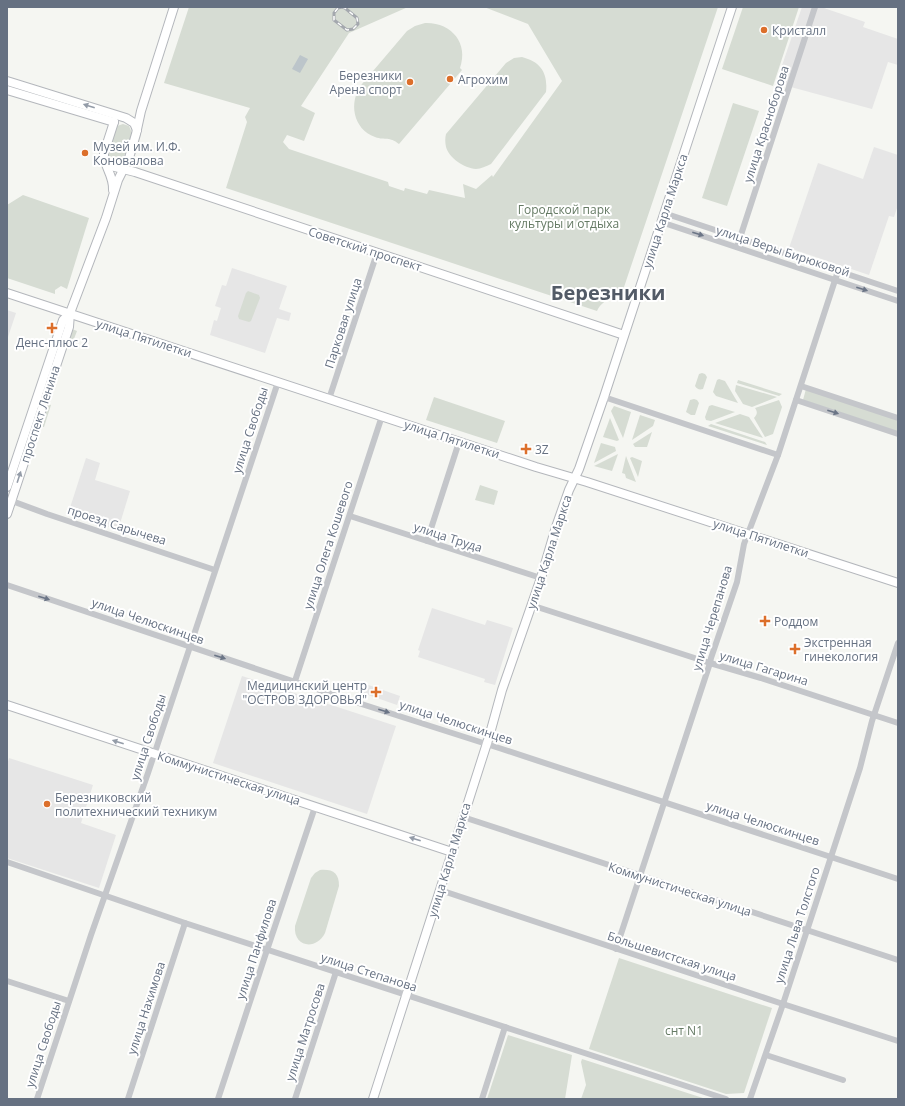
<svg xmlns="http://www.w3.org/2000/svg" width="905" height="1106" viewBox="0 0 905 1106" font-family="'Open Sans',sans-serif">
<style>
.built{fill:#e6e6e6}
.green{fill:#d6dcd3}
.water{fill:#bcc5ca}
.lines{fill:none;stroke-linecap:round;stroke-linejoin:round}
.major-casing{stroke:#b4b7bc;stroke-width:10}
.minor{stroke:#c4c6ca;stroke-width:6}
.major{stroke:#fff;stroke-width:8}
.rail-casing{stroke:#a4a8ae;stroke-width:3}
.rail{stroke:#fff;stroke-width:1.5;stroke-dasharray:4.5;stroke-linecap:butt}
.oneway{fill:#949ca8}
.oneway2{fill:#6b7586}
.poi-dot{fill:#dc6f2b;stroke:#fff;stroke-width:1.5}
.labels{text-anchor:middle;dominant-baseline:central;stroke-width:4;stroke-linejoin:round;paint-order:stroke}
.poi-label{font-size:12px;fill:#667182;stroke:#fff;text-anchor:start}
.street-label{font-size:12px;fill:#667182;stroke:#fff}
.park-label{font-size:12px;fill:#657a64;stroke:#fff}
.town-label{font-size:20px;font-weight:bold;fill:#535b67;stroke:#fff}
</style>
<rect width="100%" height="100%" fill="#f5f6f2"/>
<g class="built">
<polygon points="802,7 821,7 865,22 863,27 898,39 898,65 888,62 872,109 776,83"/>
<polygon points="874,147 898,155 898,205 894,217 889,216 869,275 789,248 818,163 863,179"/>
<polygon points="232,268 287,286 279,309 291,313 289,321 277,318 265,353 210,335 214,320 217,321 221,308 215,306 222,285 226,286"/>
<polygon points="7,310 16,313 7,340"/>
<polygon points="86,458 100,463 95,480 130,491 118,530 68,514"/>
<polygon points="432,608 485,625 487,620 513,628 495,685 484,682 485,679 418,657 420,651 418,650"/>
<polygon points="242,676 396,726 367,814 213,763"/>
<polygon points="354,680 400,696 397,705 351,689"/>
<polygon points="9,758 93,785 81,823 116,835 99,888 7,858 7,765"/>
</g>
<g class="green">
<path d="M 189,7 L 408,7 L 349,33 L 301,106 L 315,113 L 304,141 L 287,135 L 283,142 L 289,149 L 388,182 L 389,186 L 404,191 L 405,188 L 427,194 L 429,190 L 465,198 L 463,184 L 476,189 L 492,175 L 493,177 L 562,81 L 528,24 L 484,7 L 718,7 L 620,299 C 610,297 601,302 597,311 L 226,188 L 247,122 L 245,117 L 250,108 L 164,83 Z"/>
<polygon points="743,7 799,7 773,86 722,69"/>
<path d="M 425,23 C 451,22 469,43 460,68 L 462,70 L 399,144 C 389,136 386,141 375,137 C 353,129 348,102 362,84 L 407,31 L 415,26 Z"/>
<path d="M 522,57 C 541,62 548,73 546,92 L 491,164 C 486,166 481,169 476,169 C 464,168 449,158 446,147 C 445,142 445,138 446,134 L 506,63 L 514,58 Z"/>
<polygon points="733,103 759,111 727,206 702,198"/>
<polygon points="123,124 129,126 132,133 122,162 115,165 108,161 107,155 117,126"/>
<polygon points="23,195 89,218 67,289 61,286 55,290 55,294 7,278 7,205"/>
<polygon points="248,291 259,295 260,298 251,321 249,322 239,319 238,316 246,293"/>
<polygon points="72,329 77,331 72,344 70,343 69,337"/>
<path d="M 702,373 L 705,374 L 707,377 L 703,389 C 699,390 697,389 695,386 L 699,374 Z"/>
<polygon points="719,379 725,381 738,403 716,396 713,392 717,380"/>
<polygon points="738,380 782,394 779,396 737,383"/>
<polygon points="736,385 777,397 752,407 743,404 735,391"/>
<polygon points="806,389 898,420 898,432 803,400"/>
<polygon points="434,397 505,421 497,443 426,420"/>
<polygon points="694,399 697,400 699,403 695,415 691,415 686,412 690,400"/>
<path d="M 779,400 L 782,407 L 773,434 L 765,437 L 754,418 C 757,415 758,412 755,408 Z"/>
<polygon points="47,404 51,405 44,427 42,427 44,422 42,417"/>
<polygon points="712,405 735,412 711,421 706,420 705,417 709,406"/>
<polygon points="614,406 631,412 623,438 611,411"/>
<polygon points="740,414 749,417 763,438 715,423"/>
<polygon points="640,415 655,420 653,426 632,440"/>
<polygon points="610,418 619,440 617,441 603,437"/>
<polygon points="711,424 765,442 767,445 708,426"/>
<polygon points="652,432 647,447 635,447 633,444"/>
<polygon points="601,443 615,447 616,451 594,463"/>
<polygon points="618,454 612,471 594,466"/>
<polygon points="626,456 636,482 626,478 625,474 622,473"/>
<polygon points="632,457 642,461 638,477 630,458"/>
<polygon points="480,485 498,491 494,505 475,500"/>
<path d="M 320,870 C 333,869 339,873 339,886 L 325,933 C 316,951 293,947 295,926 L 311,878 L 315,873 Z"/>
<polygon points="619,958 772,1008 744,1093 726,1094 589,1049"/>
<polygon points="508,1035 572,1055 565,1099 487,1099"/>
<polygon points="582,1059 706,1099 581,1099 586,1085 581,1062"/>
</g>
<polygon class="water" points="300,55 308,59 300,73 292,69"/>
<g class="lines">
<defs>
<g id="major">
<polyline points="7,81 126,118 134,123 137,130"/>
<polyline points="7,90 114,122"/>
<polyline points="107,165 135,172 624,335"/>
<path d="M 113,190 C 114,175 103,166 104,153 L 114,122"/>
<polyline points="7,293 536,467 587,482 898,583"/>
<polyline points="7,487 63,320 70,313"/>
<polyline points="7,514 69,327 70,313 106,218 118,180 129,158 136,134 141,111 174,7"/>
<polyline points="7,705 452,852"/>
<polyline points="373,1099 489,737 502,690 541,578 556,527 569,490 579,469 604,397 732,7"/>
</g>
</defs>
<use href="#major" class="major-casing"/>
<g class="minor">
<polyline points="664,213 898,291"/>
<polyline points="661,222 898,301"/>
<polyline points="737,247 815,7"/>
<polyline points="801,386 898,418"/>
<polyline points="604,397 778,455"/>
<polyline points="329,399 377,253"/>
<polyline points="796,400 898,434"/>
<polyline points="12,501 47,514 215,570"/>
<polyline points="350,516 541,578"/>
<polyline points="427,541 459,442"/>
<polyline points="7,585 349,700 499,748 898,879"/>
<polyline points="531,605 710,663 761,678 898,723"/>
<polyline points="295,681 382,416"/>
<polyline points="463,817 898,960"/>
<polyline points="7,862 185,923 726,1099"/>
<polyline points="440,890 783,1004 898,1041"/>
<polyline points="616,949 710,663 711,658 737,582 744,544 778,455 838,271"/>
<polyline points="7,981 69,1001"/>
<polyline points="766,1055 843,1080"/>
<polyline points="37,1099 91,935 148,773 278,382"/>
<polyline points="128,1099 185,923"/>
<polyline points="218,1099 267,950 315,807"/>
<polyline points="295,1099 336,972"/>
<polyline points="482,1099 505,1027"/>
<polyline points="750,1099 783,1004 860,768 872,721 898,643"/>
</g>
<use href="#major" class="major"/>
<defs>
<polygon id="rail" points="342,7 345,8 357,18 358,24 353,29 347,30 334,20 334,13 338,8"/>
</defs>
<use href="#rail" class="rail-casing"/>
<use href="#rail" class="rail"/>
</g>
<defs><path id="oneway-solid" d="M-6-.8H1V-3.2L6.5 0L1 3.2V.8H-6Z"/></defs>
<g class="oneway">
<use href="#oneway-solid" transform="translate(89 106) rotate(-163)"/>
<use href="#oneway-solid" transform="translate(19 477) rotate(-72)"/>
<use href="#oneway-solid" transform="translate(118 742) rotate(-162)"/>
<use href="#oneway-solid" transform="translate(415 839) rotate(-162)"/>
</g>
<g class="oneway2">
<use href="#oneway-solid" transform="translate(698 234) rotate(18)"/>
<use href="#oneway-solid" transform="translate(862 289) rotate(18)"/>
<use href="#oneway-solid" transform="translate(833 412) rotate(18)"/>
<use href="#oneway-solid" transform="translate(44 598) rotate(18)"/>
<use href="#oneway-solid" transform="translate(220 657) rotate(18)"/>
<use href="#oneway-solid" transform="translate(384 711) rotate(17)"/>
</g>
<g class="poi-dot">
<circle cx="764" cy="30" r="4"/>
<circle cx="450" cy="79" r="4"/>
<circle cx="410" cy="82" r="4"/>
<circle cx="85" cy="153" r="4"/>
<path d="M50 322h4v4h4v4h-4v4h-4v-4h-4v-4h4z"/>
<path d="M524 443h4v4h4v4h-4v4h-4v-4h-4v-4h4z"/>
<path d="M763 615h4v4h4v4h-4v4h-4v-4h-4v-4h4z"/>
<path d="M793 643h4v4h4v4h-4v4h-4v-4h-4v-4h4z"/>
<path d="M374 686h4v4h4v4h-4v4h-4v-4h-4v-4h4z"/>
<circle cx="47" cy="804" r="4"/>
</g>
<g class="labels">
<g class="poi-label">
<text x="772" y="30">Кристалл</text>
<text x="402" y="75" text-anchor="end">Березники<tspan x="402" dy="14">Арена спорт</tspan></text>
<text x="458" y="79">Агрохим</text>
<text x="93" y="146">Музей им. И.Ф.<tspan x="93" dy="14">Коновалова</tspan></text>
<text x="52" y="342" text-anchor="middle">Денс-плюс 2</text>
<text x="535" y="449">3Z</text>
<text x="774" y="621">Роддом</text>
<text x="804" y="642">Экстренная<tspan x="804" dy="14">гинекология</tspan></text>
<text x="367" y="685" text-anchor="end">Медицинский центр<tspan x="367" dy="14">"ОСТРОВ ЗДОРОВЬЯ"</tspan></text>
<text x="55" y="797">Березниковский<tspan x="55" dy="14">политехнический техникум</tspan></text>
</g>
<g class="street-label">
<text transform="translate(766 124) rotate(-72)">улица Красноборова</text>
<text transform="translate(665 211) rotate(-72)">улица Карла Маркса</text>
<text transform="translate(365 249) rotate(18)">Советский проспект</text>
<text transform="translate(783 251) rotate(18)">улица Веры Бирюковой</text>
<text transform="translate(343 323) rotate(-72)">Парковая улица</text>
<text transform="translate(144 338) rotate(18)">улица Пятилетки</text>
<text transform="translate(40 414) rotate(-72)">проспект Ленина</text>
<text transform="translate(250 430) rotate(-72)">улица Свободы</text>
<text transform="translate(452 439) rotate(18)">улица Пятилетки</text>
<text transform="translate(117 525) rotate(18)">проезд Сарычева</text>
<text transform="translate(448 537) rotate(18)">улица Труда</text>
<text transform="translate(761 538) rotate(18)">улица Пятилетки</text>
<text transform="translate(328 545) rotate(-72)">улица Олега Кошевого</text>
<text transform="translate(549 552) rotate(-72)">улица Карла Маркса</text>
<text transform="translate(712 618) rotate(-73)">улица Черепанова</text>
<text transform="translate(148 621) rotate(19)">улица Челюскинцев</text>
<text transform="translate(764 668) rotate(17)">улица Гагарина</text>
<text transform="translate(456 722) rotate(18)">улица Челюскинцев</text>
<text transform="translate(148 737) rotate(-72)">улица Свободы</text>
<text transform="translate(229 778) rotate(18)">Коммунистическая улица</text>
<text transform="translate(763 823) rotate(18)">улица Челюскинцев</text>
<text transform="translate(449 860) rotate(-73)">улица Карла Маркса</text>
<text transform="translate(680 889) rotate(18)">Коммунистическая улица</text>
<text transform="translate(797 925) rotate(-72)">улица Льва Толстого</text>
<text transform="translate(256 949) rotate(-72)">улица Панфилова</text>
<text transform="translate(672 956) rotate(18)">Большевистская улица</text>
<text transform="translate(369 972) rotate(18)">улица Степанова</text>
<text transform="translate(146 1008) rotate(-72)">улица Нахимова</text>
<text transform="translate(305 1032) rotate(-72)">улица Матросова</text>
<text transform="translate(43 1044) rotate(-72)">улица Свободы</text>
</g>
<g class="park-label">
<text x="564" y="209">Городской парк<tspan x="564" dy="14">культуры и отдыха</tspan></text>
<text x="684" y="1030">снт N1</text>
</g>
<g class="town-label">
<text x="608" y="292">Березники</text>
</g>
</g>
<rect width="905" height="1106" fill="none" stroke="#667182" stroke-width="16"/>
</svg>
